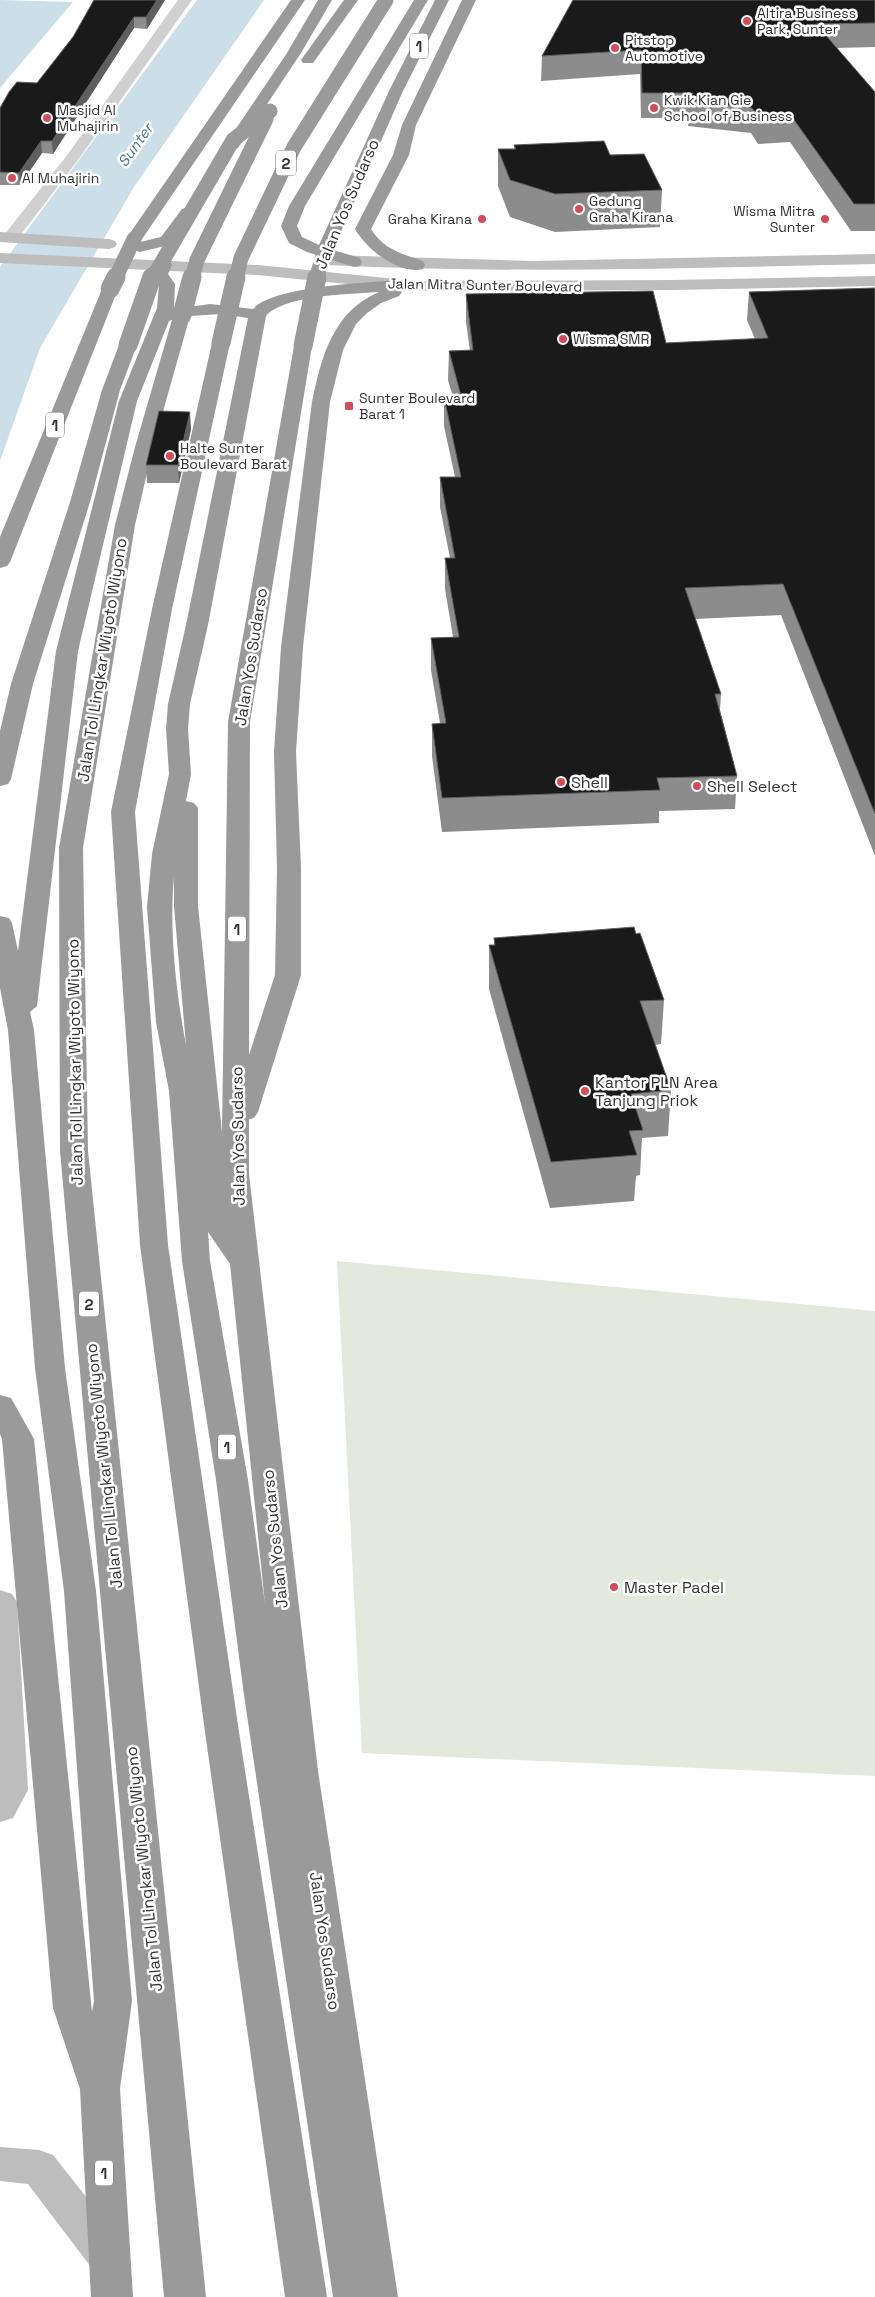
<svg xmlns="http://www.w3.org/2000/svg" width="875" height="2297" viewBox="0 0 875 2297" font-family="'Space Grotesk',sans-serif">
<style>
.green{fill:#e3e9dd}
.water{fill:#ccdee7}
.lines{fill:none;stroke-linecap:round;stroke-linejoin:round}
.street{fill:#d0d0d0;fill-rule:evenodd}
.secondary{fill:#bdbdbd;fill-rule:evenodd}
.highway{fill:#9a9a9a;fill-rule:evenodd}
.highway-bridge-far1{stroke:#9a9a9a;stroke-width:15}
.highway-bridge{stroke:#9a9a9a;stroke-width:19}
.wall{fill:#8c8c8c}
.shaded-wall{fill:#5f5f5f}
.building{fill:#1a1a1a;stroke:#5f5f5f}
.poi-dot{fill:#d44b5c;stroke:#fff;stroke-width:2}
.labels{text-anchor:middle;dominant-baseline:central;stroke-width:5;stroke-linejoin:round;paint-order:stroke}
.far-poi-label{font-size:14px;fill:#333;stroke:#fff;text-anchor:start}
.far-street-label{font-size:14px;fill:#333;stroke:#fff}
.shield{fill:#fff;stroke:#707070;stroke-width:1}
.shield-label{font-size:15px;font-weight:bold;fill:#333}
.far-water-label{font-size:15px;font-style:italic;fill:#48778e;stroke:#fff}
.street-label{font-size:16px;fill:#333;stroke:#fff}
.poi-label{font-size:16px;fill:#333;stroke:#fff;text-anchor:start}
</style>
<rect width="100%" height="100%" fill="#fff"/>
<polygon class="green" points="337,1261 875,1311 875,1776 362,1753"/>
<g class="water">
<polygon points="0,0 73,2 0,88"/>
<polygon points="197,0 264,0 134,187 40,348 0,461 0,267"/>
</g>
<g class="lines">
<polygon class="street" points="178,0 192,0 78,160 16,241 4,241 2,238 4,235 68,154"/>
<g class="secondary">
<polygon points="0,232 109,239 115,241 117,244 115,247 109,249 0,242"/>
<polygon points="0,253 258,265 416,281 672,280 875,276 875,286 672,290 416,291 258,275 0,263"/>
<path d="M 875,254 L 875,264 C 692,268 510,274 327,265 L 321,264 L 319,260 L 321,256 L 327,255 L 532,261 Z"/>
<polygon points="0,1590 12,1594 17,1602 28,1790 13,1818 0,1822"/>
<polygon points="0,2147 39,2150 53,2155 124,2245 130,2258 124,2271 109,2276 94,2271 28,2184 0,2181"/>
</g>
<g class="highway">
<polygon points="291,0 305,0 140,242 161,237 182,209 188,207 196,212 173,244 140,252 134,250 132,247 134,244 126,239"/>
<polygon points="318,0 332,0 301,53 238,148 228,148 225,145 287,53"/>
<polygon points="344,0 358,0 313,63 303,63 301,60"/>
<polygon points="414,0 428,0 305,206 297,226 302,237 319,245 389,91 435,0 449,0 403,91 333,250 360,258 362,262 360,266 354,267 307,252 289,243 281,226 289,206"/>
<path d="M 462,0 L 476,0 L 416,125 L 409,155 L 371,229 C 383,249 402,254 423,261 L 425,265 L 423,269 C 399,275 366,249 355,229 L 393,155 L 402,125 Z"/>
<path d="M 164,260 L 170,261 L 172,265 L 168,274 L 175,284 L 174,309 L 210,304 L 253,309 C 273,286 367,283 398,280 L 404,281 L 406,285 L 400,290 L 402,292 L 399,296 L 381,303 L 367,313 L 356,324 L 343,350 L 330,402 L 303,647 L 296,752 L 301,868 L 301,975 L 258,1112 L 254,1118 L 249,1119 L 249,1174 L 318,1771 L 398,2297 L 333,2297 L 244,1695 L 216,1480 L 182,1261 L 169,1091 L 156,1022 L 147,907 L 152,854 L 169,774 L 166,729 L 168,704 L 186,625 L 248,318 L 221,314 L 190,316 L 153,447 L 135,525 L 83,848 L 88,1151 L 206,2297 L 164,2297 L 60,1151 L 59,848 L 115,525 L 135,447 L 172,320 L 169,321 L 137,401 L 78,651 L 37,1006 L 30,1012 L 34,1030 L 65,1368 L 96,1591 L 132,2001 L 120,2089 L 133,2297 L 91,2297 L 80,2089 L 53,2008 L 2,1439 L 0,1434 L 0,1395 L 11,1398 L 34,1439 L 92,2012 L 94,2001 L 64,1591 L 35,1368 L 8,1030 L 0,988 L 0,916 L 9,918 L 12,923 L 18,951 L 56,651 L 119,401 L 157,308 L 159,285 L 151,275 L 158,261 ZM 379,292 C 333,311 321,358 312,402 L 281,647 L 274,752 L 277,868 L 275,975 L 249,1055 L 250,722 L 312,346 L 309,342 L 297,342 L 294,346 L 228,722 L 222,1132 L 198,906 L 198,808 L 194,803 L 186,801 L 191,774 L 188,729 L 190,704 L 208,625 L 266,316 C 284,295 351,294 379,292 ZM 174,877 L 174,906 L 186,1045 C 176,992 169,930 174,877 ZM 208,1232 L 230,1264 L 265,1604 L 248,1480 L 210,1261 Z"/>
<polygon points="110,284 116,285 118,289 10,562 7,566 0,568 0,537 102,289 104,285"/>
<polygon points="221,338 227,339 230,343 172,609 135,812 168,1245 239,1732 327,2297 285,2297 205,1732 140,1245 111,812 152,609 212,343 215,339"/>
<polygon points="128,340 134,341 137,345 120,390 90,502 33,684 11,779 8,784 0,786 0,731 11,684 70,502 102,390 119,345 122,341"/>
</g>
<g class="highway-bridge-far1">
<polyline points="115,279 134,239"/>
<polyline points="152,279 233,140 270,111"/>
<polyline points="192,279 197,260 266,119"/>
<polyline points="236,279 241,258 294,147 386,0"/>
<polyline points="316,279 325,250"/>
</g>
<g class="highway-bridge">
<polyline points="110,289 116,277"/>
<polyline points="182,315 192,277"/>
<polyline points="221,343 236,277"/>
<polyline points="128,345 152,277"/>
<polyline points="303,346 317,277"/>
</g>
</g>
<g class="wall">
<polygon points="165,0 147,29 134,28 53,154 42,153 20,185 0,185 0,108 37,83 73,37"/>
<polygon points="875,0 875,47 836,48 875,92 875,231 851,231 790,142 758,144 751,133 688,126 689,118 641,118 640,74 541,81 542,56"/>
<polygon points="514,145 610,155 662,190 660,227 555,232 510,217 498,186 498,149 514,149"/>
<polygon points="875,288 875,856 781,615 695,619 721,694 720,710 737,776 735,809 659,811 659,823 442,832 432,756 432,724 440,723 431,670 431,638 453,637 445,589 445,558 450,558 440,507 440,477 455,477 444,426 444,397 453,397 448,380 449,351 470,351 466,322 466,294 666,343 755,339 747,320 749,292"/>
<polygon points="191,429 179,483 147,483 146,465"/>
<polygon points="494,938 664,1000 661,1044 655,1045 671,1090 668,1136 642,1138 640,1175 636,1176 634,1201 550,1208 489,989 489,945 494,945"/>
</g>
<g class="shaded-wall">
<polygon points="157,0 165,0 147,29 146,17"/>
<polygon points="134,17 134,28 53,154 52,141"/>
<polygon points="41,141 42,153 20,185 19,173"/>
<polygon points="190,412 191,429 179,483 178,465"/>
</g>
<g class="building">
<polygon points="94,0 157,0 146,17 134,17 52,141 41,141 19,173 0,172 0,108 9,92 17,82 37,83 73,37"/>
<polygon points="573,0 875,0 875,23 816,24 875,92 875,204 854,204 792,117 760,119 752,108 689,101 693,93 642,93 641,50 542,56"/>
<polygon points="604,141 610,155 644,154 662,190 555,194 510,180 498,149 516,149 514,145"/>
<polygon points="875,288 875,814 783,584 685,588 721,694 715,694 737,776 657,778 660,790 442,798 432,724 446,723 431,638 459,637 445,558 455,558 440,477 461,477 444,397 461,396 449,351 473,350 466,294 653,291 666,343 768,338 749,292"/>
<polygon points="159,411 190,412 178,465 146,465"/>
<polygon points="634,927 636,934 640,933 664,1000 640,1001 671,1090 631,1094 643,1130 629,1131 637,1155 551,1162 489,945 495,945 494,938"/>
</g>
<g class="poi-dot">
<circle cx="747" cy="21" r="5"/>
<circle cx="615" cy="48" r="5"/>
<circle cx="654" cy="108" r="5"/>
<circle cx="47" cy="118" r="5"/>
<circle cx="12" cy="178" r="5"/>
<circle cx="579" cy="209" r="5"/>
<circle cx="482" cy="219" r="5"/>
<circle cx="825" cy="219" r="5"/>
<circle cx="563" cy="339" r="5"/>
<rect x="344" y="401" width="10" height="10" rx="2.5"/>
<circle cx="170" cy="456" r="5"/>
<circle cx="561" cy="782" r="5"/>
<circle cx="697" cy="786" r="5"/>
<circle cx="585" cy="1091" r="5"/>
<circle cx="614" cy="1587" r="5"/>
</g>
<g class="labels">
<g class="far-poi-label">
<text x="757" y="13">Altira Business<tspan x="757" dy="16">Park, Sunter</tspan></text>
<text x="625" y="40">Pitstop<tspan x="625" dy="16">Automotive</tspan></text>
<text x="664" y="100">Kwik Kian Gie<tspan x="664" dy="16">School of Business</tspan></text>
<text x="57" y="110">Masjid Al<tspan x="57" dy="16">Muhajirin</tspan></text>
<text x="22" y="178">Al Muhajirin</text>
<text x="589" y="201">Gedung<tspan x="589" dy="16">Graha Kirana</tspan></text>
<text x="815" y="211" text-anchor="end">Wisma Mitra<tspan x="815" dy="16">Sunter</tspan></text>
<text x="472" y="219" text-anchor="end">Graha Kirana</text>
<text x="573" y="339">Wisma SMR</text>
<text x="359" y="398">Sunter Boulevard<tspan x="359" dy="16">Barat 1</tspan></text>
<text x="180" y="448">Halte Sunter<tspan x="180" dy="16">Boulevard Barat</tspan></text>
</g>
<g class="far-street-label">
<text transform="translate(485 285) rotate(1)">Jalan Mitra Sunter Boulevard</text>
</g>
<g class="shield">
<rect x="410" y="33.5" width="18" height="25" rx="4"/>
<rect x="276" y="150.5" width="20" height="25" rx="4"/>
<rect x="46" y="412.5" width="18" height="25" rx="4"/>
<rect x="228" y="916.5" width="18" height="25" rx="4"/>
<rect x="79" y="1291.5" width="20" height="25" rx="4"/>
<rect x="218" y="1434.5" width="18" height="25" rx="4"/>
<rect x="95" y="2160.5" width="18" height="25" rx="4"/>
</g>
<g class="shield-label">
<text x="419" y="46">1</text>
<text x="286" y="163">2</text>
<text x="55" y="425">1</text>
<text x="237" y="929">1</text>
<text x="89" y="1304">2</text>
<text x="227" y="1447">1</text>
<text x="104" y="2173">1</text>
</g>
<g class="far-water-label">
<text transform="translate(135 145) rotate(-55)">Sunter</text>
</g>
<g class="street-label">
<text transform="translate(347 204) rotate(-67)">Jalan Yos Sudarso</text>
<text transform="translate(251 657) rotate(-81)">Jalan Yos Sudarso</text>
<text transform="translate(102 660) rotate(-81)">Jalan Tol Lingkar Wiyoto Wiyono</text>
<text transform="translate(75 1062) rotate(-91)">Jalan Tol Lingkar Wiyoto Wiyono</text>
<text transform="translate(238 1136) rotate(-91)">Jalan Yos Sudarso</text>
<text transform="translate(104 1466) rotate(-96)">Jalan Tol Lingkar Wiyoto Wiyono</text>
<text transform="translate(275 1539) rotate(-96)">Jalan Yos Sudarso</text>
<text transform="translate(144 1869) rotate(-96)">Jalan Tol Lingkar Wiyoto Wiyono</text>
<text transform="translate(325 1941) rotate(82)">Jalan Yos Sudarso</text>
</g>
<g class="poi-label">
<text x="571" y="782">Shell</text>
<text x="707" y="786">Shell Select</text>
<text x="595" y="1082">Kantor PLN Area<tspan x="595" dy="18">Tanjung Priok</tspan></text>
<text x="624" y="1587">Master Padel</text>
</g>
</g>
</svg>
